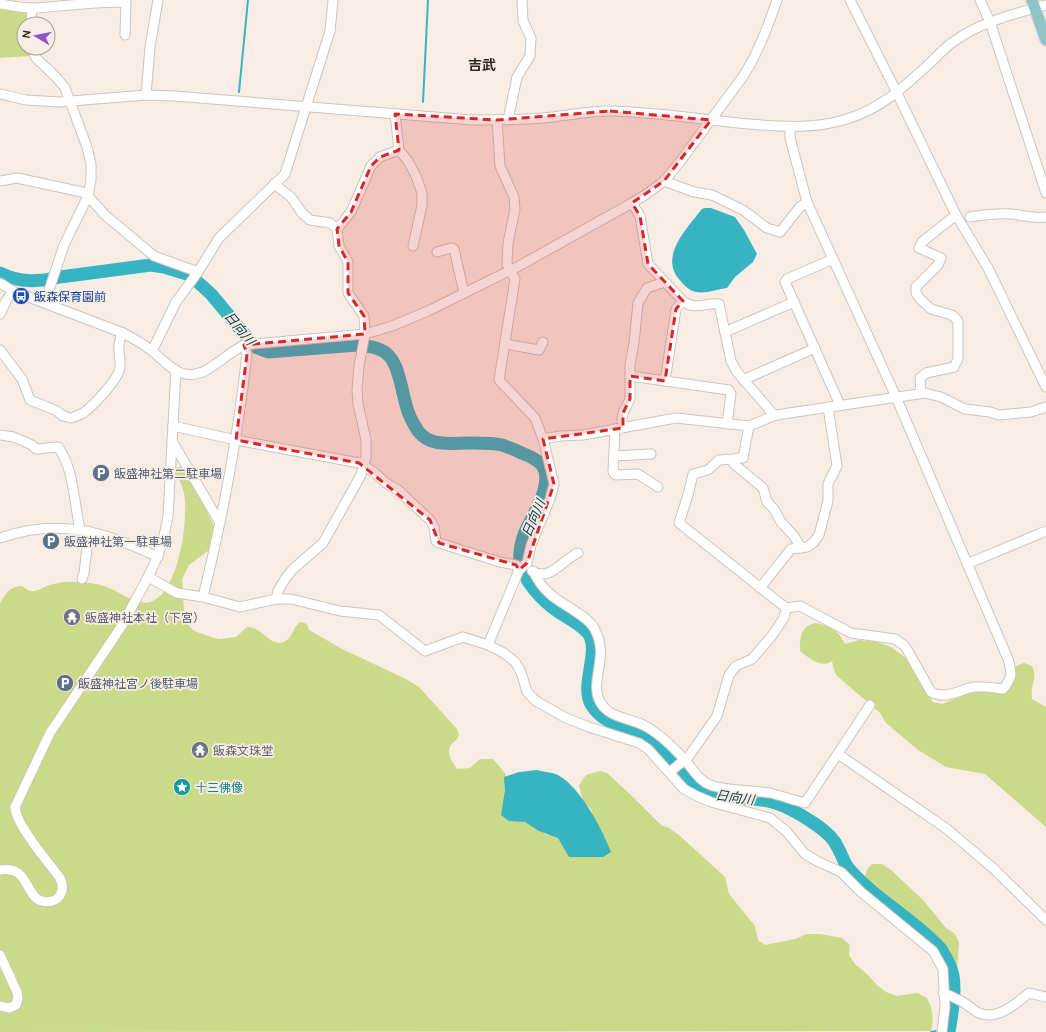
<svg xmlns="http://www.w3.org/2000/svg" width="1046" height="1032" viewBox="0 0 1046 1032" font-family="Ubuntu,'Noto Sans JP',sans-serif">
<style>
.green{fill:#cada88}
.water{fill:#37b3c1}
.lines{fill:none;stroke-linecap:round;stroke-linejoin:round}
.stream{stroke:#37b3c1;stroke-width:2}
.river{stroke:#37b3c1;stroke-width:13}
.minor-casing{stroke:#cec4bb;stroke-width:11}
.major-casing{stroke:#d0cfcf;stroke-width:13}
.minor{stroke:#fff;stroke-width:9}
.major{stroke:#90c5c8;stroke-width:11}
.marked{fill:#d62828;fill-opacity:0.2;stroke:#d62828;stroke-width:3;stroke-dasharray:8 5;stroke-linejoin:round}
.labels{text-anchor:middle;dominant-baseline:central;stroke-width:3.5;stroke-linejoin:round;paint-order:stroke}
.transit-label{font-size:12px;fill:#164399;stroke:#f8ede4;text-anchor:start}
.service-label{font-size:12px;fill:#4e5e75;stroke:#f8ede4;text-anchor:start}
.worship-label{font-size:12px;fill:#5b616d;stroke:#f8ede4;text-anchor:start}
.culture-label{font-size:12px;fill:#0d838f;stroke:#f8ede4;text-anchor:start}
.water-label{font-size:13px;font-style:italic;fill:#003a40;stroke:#f8ede4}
.quarter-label{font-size:14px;font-weight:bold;fill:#2b2724;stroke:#f8ede4}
</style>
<rect width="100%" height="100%" fill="#f8ede4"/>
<g class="green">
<polygon points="0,9 25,10 29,14 28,24 24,24 24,48 28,48 31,54 30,56 0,58"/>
<path d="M 184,466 L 215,528 L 212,548 L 189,565 L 182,579 L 184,610 L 185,621 L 194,631 L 214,638 L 221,639 L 236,637 L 247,627 C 249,627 251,627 253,628 C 264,631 274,650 287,640 C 292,637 292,629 300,622 L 307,624 L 309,630 L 342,649 L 406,679 L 419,687 L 457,729 L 459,735 C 456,742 454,741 451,745 C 446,753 452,762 457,769 L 470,768 L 480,759 L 493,759 L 504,772 L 528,820 L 542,829 L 545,834 L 550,835 L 595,826 L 591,809 L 583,801 L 579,785 L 586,775 L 600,771 L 607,773 L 634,798 L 661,825 L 669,828 L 679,835 L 725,877 L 729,894 L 755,926 L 758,940 L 765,945 L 795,939 L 807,934 L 820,934 L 842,938 L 850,945 L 849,955 L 855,964 L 868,975 L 877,985 L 886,992 L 897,996 L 917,993 L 927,998 C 933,1010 934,1018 931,1031 L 0,1032 L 0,603 C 7,592 9,587 22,586 C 25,588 27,590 30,591 C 37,592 41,588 47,586 C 56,583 65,581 74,582 C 84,582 94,583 104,586 C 118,590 135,606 150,602 C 179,594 189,517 184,493 C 182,484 177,476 173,468 Z"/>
<path d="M 815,623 C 830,625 838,630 845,644 L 859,640 L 877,642 L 891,647 L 906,658 L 933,702 L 942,704 L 977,690 L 997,693 L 1016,666 L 1024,663 L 1032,666 C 1037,678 1033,678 1032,689 C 1031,692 1032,696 1032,699 L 1046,707 L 1046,827 L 985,774 L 946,767 L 918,750 L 886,723 L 880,713 L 836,675 L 833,666 L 832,661 C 821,669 809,658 800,651 C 800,637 800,627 815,623 Z"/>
<path d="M 872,864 L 882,864 L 891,870 L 923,900 L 946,928 L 954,933 L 959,942 L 957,968 C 952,960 947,953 940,946 C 917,923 881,905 865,876 L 868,868 Z"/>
</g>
<g class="water">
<path d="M 705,208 L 711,208 L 735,217 L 744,230 L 757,254 L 753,262 L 735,277 L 727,288 C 718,289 706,294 696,292 C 689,291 683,284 679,279 C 659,256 688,227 702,209 Z"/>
<path d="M 537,770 C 544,772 552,772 558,775 C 581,788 602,829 611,852 L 603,857 L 569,857 L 558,838 L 539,831 L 525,822 L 509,821 L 501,815 L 505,790 L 504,777 L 519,772 Z"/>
</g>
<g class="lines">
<g class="stream">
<polyline points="239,92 248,0"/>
<polyline points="423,102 428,0"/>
<polyline points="931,1032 936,1031"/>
</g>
<path class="river" d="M 0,273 C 20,283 38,282 60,277 L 151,265 L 164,267 L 190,275 L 211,294 L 255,347 L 268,352 L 357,345 C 365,346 373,346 381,350 C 401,358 401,396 409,414 C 411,420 415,426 418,431 C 432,449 454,442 473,443 C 482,443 493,443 502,445 C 509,447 517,451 524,454 C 529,456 537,460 541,464 C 556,481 532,516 525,532 C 522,540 519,552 520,560 C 522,581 544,602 560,613 C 570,619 580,624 588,633 C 601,651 580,684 591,704 C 605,727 628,725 648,739 C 669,753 685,785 709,793 C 724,798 746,797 762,800 C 781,802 800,814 815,824 C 824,830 834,838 838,848 C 842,855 844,863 849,869 C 876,900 914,919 941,949 C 944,955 948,960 950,966 C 958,983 952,1013 949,1032"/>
<defs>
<g id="minor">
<polyline points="850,0 897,93 956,215 922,242 919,248 941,258 938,265 916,287 916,293 920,299 931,309 952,315 958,321 958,359 954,367 926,373 920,378 921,393"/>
<polyline points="980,0 990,22 1046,193"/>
<path d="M 0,4 C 11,6 23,8 34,8 C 52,7 114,0 126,3 L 125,35"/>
<polyline points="31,24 32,8"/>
<polyline points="32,48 36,58 56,77 65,88 87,147 91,164 91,180 88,196 64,245 45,302"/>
<path d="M 0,94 L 26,100 L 59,102 L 146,95 L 174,96 L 472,120 C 496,120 519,120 543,118 C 565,116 587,111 610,111 C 657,112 704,120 750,124 C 783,127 815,129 847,119 C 883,108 906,85 932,61 C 939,55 945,47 953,42 C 980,22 1014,14 1046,5"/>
<polyline points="146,95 150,47 158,0"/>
<polyline points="395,114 399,150 408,161 416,176 422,193 422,205 413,246"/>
<polyline points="508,120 517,77 530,56 531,38 523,21 522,0"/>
<polyline points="790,127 790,138 807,202"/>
<polyline points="0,181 17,178 82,192 88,196 105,215 154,256 198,272"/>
<path d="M 664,181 L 694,192 L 712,195 L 743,210 L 767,228 L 780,232 L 800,207 L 807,202 L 896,397 L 1008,659 C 1012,673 1013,677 1003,689 C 994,688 983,686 974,687 C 959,690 947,700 931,692 L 905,646 L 895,639 L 851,633 L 800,606 L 786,608"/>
<polyline points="274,184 291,197 302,213 310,220 330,223 337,229 339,246 348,262 348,293 364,316 365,334 359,366 357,390 358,404 366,440 366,457 361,475 323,543 293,569 285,579 278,591 276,599"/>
<polyline points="956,215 988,268 1046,387"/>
<path d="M 970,217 C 983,215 997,213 1011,214 C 1023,215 1035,219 1046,217"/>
<polyline points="337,229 351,212 371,166 380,157 399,150"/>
<polyline points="437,252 451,248 454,249 464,293"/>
<polyline points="833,259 787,279 785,282 840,405"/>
<path d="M 0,283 L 13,291 L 123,333 C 133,338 143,344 152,351 C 161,358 170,369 181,373 C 189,376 198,374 205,371 C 219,363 230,352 244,345 L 365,334 L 392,326 L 428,311 L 519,266 L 632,203 L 648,193 L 664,181 L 679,163 L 744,75 C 759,51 768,26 777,0"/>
<path d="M 683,301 C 695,311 705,302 719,304 L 731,361 L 737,372 L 774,415"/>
<polyline points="0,314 6,301 13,291"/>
<polyline points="725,332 794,302"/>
<polyline points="505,344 539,350 543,342"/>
<path d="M 0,350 L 22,379 L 30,400 L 57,411 L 63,416 L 71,418 C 75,417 79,415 83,413 C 93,406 119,379 120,367 C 121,354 115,346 123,333"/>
<polyline points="152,351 176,302 198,272 219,238 285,174 330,31 333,0"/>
<path d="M 176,370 L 168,516 C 164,540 159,555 148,577 L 177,593 L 203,597 L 240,607 L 276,599 L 291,599 L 340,611 L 379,615 L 425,651 L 463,637 L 488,645 L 519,570 L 527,563 L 531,545 L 550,499 L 554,484 L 543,439 L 535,418 L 499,380 L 515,279 L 507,264 L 508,243 L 515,209 L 514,197 L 500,166 L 497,120"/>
<polyline points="630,376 729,390 731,394 727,424"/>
<polyline points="743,380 815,348"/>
<polyline points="665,381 676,309 683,301 665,282"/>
<polyline points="173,426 236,440 359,463 374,472 386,483 398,490 430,520 434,527 436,541 439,543 500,562 516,565 519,570"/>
<polyline points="623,428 622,420 623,413 630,399 630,365 634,343 638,303 647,288 665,282 648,264 640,216 632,203"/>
<polyline points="615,429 613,472 616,475 638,474 658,487"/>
<path d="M 0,435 L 14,437 L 32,445 L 36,449 C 43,449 50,447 58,447 C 74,468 74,504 80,529"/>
<polyline points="543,439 560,436 583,435 676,418 749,426 776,415 925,393 941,397 965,409 990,412 999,415 1031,412 1046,407"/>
<polyline points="172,441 220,523"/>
<polyline points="614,456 651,454"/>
<polyline points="738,458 734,464 763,488 767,502 774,509 781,522 794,536 801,548"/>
<path d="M 0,538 C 58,518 104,531 158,557"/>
<polyline points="967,564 1046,531"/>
<path d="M 532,571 C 550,582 562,560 578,553"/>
<path d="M 533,571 C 537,579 542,587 549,593 C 560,604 587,615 594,628 C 610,655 590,679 599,700 C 608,719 629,717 645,726 C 660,734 673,747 684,759 C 693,769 699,782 713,786 C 731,791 751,790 770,793 C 782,796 793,800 805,803 L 870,705"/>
<polyline points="82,579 84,573 89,531"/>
<polyline points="760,588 791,549 807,547 814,542 819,535 828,501 828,484 837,466 828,407"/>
<path d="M 203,597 C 223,516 238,437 247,354 L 244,345"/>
<polyline points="488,645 504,653 515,662 521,672 527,692 536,701 566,718 589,727 639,743 648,749 684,789 697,796 711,802 770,818 787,832 805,854 817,861 841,872 861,892 933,951 943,969 945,1007 942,1032"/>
<polyline points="838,754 947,829 994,869 1046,920"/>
<polyline points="670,772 689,756 717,716 729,675 736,666 752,659 771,637 784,618 786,608 679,523 688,495 693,474 708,470 719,460 743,458 749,426"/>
<path d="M 0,870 C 7,869 12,869 18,873 C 31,882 29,906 52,901 C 56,900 60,897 61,893 C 64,888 62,884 60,878 C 48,862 16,825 15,807 L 50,733 L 121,627 L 148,577"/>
<polyline points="0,955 17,992 18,998 16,1005 9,1008 0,1006"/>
<path d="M 943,993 C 949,995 955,998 961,1001 C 967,1004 973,1010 979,1013 C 997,1021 1017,1003 1029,993 L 1046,997"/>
</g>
<polyline id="major" points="1032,0 1046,40"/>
</defs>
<use href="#minor" class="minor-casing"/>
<use href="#major" class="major-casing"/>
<use href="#minor" class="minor"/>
<use href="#major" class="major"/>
</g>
<path class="marked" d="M 610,111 L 711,120 L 664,181 L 632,203 L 640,216 L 648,264 L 683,301 L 676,309 L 665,381 L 630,376 L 630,399 L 623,413 L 623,428 L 543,439 L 554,484 L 527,563 L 519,570 L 516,565 L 439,543 L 430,520 L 359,463 L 236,440 L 247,354 L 244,345 L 365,334 L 364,316 L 348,293 L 348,262 L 339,246 L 337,229 L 351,212 L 371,166 L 380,157 L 399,150 L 395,114 L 497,120 Z"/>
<defs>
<symbol id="bus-disc" viewBox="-11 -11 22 22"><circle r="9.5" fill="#1a4fb4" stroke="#f8ede4"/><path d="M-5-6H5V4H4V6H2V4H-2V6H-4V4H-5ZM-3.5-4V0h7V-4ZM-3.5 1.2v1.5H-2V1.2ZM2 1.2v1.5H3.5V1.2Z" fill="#fff"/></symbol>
<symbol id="parking-disc" viewBox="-11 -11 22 22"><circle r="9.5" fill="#5c6f8a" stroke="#f8ede4"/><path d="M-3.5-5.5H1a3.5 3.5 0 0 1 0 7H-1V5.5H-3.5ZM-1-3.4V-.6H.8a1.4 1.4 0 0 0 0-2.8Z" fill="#fff"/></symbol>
<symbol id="temple-disc" viewBox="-11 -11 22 22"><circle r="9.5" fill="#6b7280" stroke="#f8ede4"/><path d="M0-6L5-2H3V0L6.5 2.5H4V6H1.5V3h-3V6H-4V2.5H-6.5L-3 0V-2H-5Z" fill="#fff"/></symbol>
<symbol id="sight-disc" viewBox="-11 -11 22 22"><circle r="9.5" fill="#0f9aa8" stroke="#f8ede4"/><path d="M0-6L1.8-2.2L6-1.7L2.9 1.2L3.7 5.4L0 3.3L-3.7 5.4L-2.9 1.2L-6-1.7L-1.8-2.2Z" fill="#fff"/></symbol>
</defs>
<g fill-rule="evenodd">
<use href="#bus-disc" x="11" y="286" width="20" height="20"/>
<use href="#parking-disc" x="91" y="463" width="20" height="20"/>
<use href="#parking-disc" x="41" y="531" width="20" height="20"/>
<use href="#temple-disc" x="62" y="607" width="20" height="20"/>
<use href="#parking-disc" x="55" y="673" width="20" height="20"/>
<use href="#temple-disc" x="190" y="740" width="20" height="20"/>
<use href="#sight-disc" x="172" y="777" width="20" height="20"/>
</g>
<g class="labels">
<g class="transit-label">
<text x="34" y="296">飯森保育園前</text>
</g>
<g class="service-label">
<text x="114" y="473">飯盛神社第二駐車場</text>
<text x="64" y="541">飯盛神社第一駐車場</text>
<text x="78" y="683">飯盛神社宮ノ後駐車場</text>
</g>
<g class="worship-label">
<text x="85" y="617">飯盛神社本社（下宮）</text>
<text x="213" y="750">飯森文珠堂</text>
</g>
<g class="culture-label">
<text x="195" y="787">十三佛像</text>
</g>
<g class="water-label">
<text transform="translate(240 328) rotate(50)">日向川</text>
<text transform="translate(533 518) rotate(-67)">日向川</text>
<text transform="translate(735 797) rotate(8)">日向川</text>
</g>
<g class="quarter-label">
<text x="482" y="65">吉武</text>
</g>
</g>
<g transform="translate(36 36) rotate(280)"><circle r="19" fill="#f8ede4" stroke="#a69e97"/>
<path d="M0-3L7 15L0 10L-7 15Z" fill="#8d54cb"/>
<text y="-6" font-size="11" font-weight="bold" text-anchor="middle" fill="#2b2724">N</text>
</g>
</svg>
